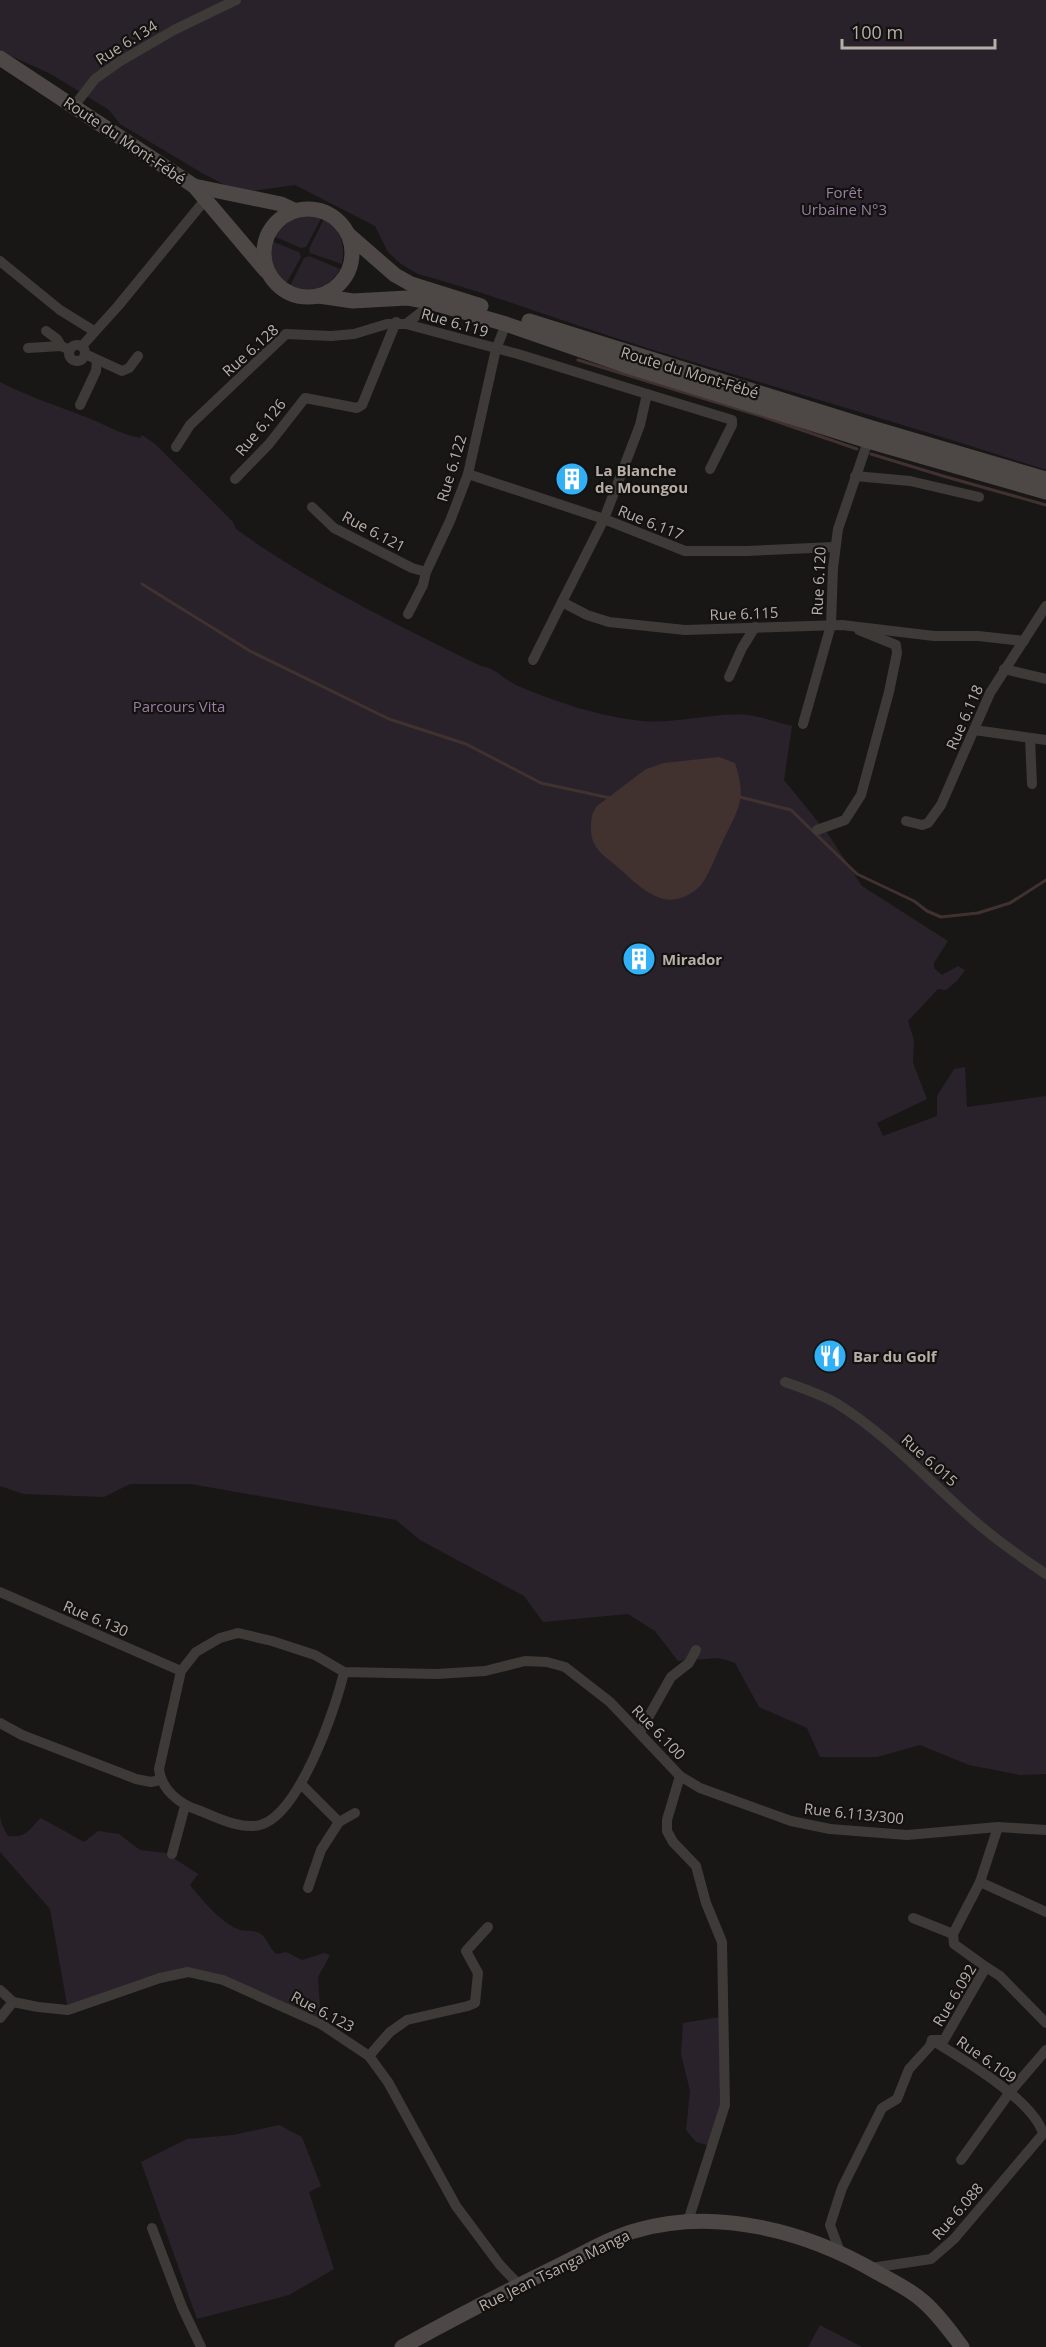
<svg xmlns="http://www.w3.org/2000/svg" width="1046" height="2347" viewBox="0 0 1046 2347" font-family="'Open Sans',sans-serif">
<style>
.green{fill:#29222b}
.water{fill:#41322f}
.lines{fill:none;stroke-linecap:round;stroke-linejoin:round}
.stream{stroke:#41322f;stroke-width:3}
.street{stroke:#3d3a37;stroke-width:10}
.secondary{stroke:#4d4845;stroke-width:15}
.labels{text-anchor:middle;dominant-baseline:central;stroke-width:4.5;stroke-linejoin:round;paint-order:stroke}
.street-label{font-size:15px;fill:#b8aea8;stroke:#131211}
.park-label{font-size:15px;fill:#9a7ea3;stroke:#131211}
.poi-label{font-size:15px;font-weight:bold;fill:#b8aea8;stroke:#131211;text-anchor:start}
</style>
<rect width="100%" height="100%" fill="#181716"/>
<g class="green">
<path d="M 0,0 L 1046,0 L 1046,470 C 914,427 780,389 647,348 C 570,324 495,295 418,274 L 401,264 L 388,252 L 375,226 L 295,185 L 253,191 L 236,189 L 223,184 L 202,173 L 120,124 L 109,110 L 51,74 L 0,51 Z"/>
<path d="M 306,214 L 322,217 L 306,247 L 301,248 L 273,236 C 280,222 292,217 306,214 Z"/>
<path d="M 324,219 C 342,229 345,246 342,264 L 310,253 L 309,249 Z"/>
<path d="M 271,241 L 299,252 L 301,257 L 286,284 C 271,273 268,259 271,241 Z"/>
<path d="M 309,256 L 340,269 C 331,287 308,296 290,286 L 304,258 Z"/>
<path d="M 0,382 C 27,396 55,405 83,416 C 103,423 119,434 140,438 L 142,435 L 155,444 L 233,522 L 236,529 C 312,584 398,625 481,666 C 496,668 503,679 516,685 C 553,701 595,715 634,720 C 672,726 710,712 748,715 C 763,717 778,723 792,726 L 784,780 L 828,834 L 862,886 L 948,941 L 934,963 L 934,968 L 942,975 L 958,966 L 965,970 L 957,981 L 946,990 L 938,989 L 908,1021 L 914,1040 L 913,1063 L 927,1099 L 877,1123 L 883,1136 L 937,1116 L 937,1096 L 954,1069 L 965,1067 L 967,1107 L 1046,1096 L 1046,1774 L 1020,1775 L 969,1765 L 920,1745 L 877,1757 L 820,1757 L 807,1728 L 759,1707 L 735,1663 L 719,1658 L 678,1661 L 655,1631 L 628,1614 L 543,1622 L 524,1596 L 420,1540 L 396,1520 L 191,1484 L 130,1484 L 104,1497 L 24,1494 L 0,1486 Z"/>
<path d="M 0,1816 L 2,1825 L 8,1836 C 29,1838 28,1829 41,1818 L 84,1842 L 98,1831 L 119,1834 L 140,1850 L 166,1853 L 198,1874 L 190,1885 C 202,1900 221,1923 240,1930 C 247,1932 255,1929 262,1935 C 269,1941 269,1949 277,1954 L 286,1952 L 302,1960 L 324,1953 L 330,1955 L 318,1977 L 321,2024 L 301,2014 L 188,1972 L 68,2010 L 50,1909 L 0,1852 Z"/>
<polygon points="720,2017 722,2107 710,2146 696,2142 686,2130 690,2091 681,2054 683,2023"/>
<polygon points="279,2125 302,2137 321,2186 309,2192 334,2269 289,2295 197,2319 141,2162 187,2139 233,2135"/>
<polygon points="820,2325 862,2347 808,2347"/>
</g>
<path class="water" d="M 719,757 L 735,763 C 747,800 739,807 723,841 C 717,852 708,878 700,886 C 669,915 645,892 621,870 C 606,856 590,850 591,827 C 591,818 592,813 597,806 L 646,769 L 664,763 Z"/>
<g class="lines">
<g class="stream">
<polyline points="578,360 761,416 857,449"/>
<polyline points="871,454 943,476 1046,505"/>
<polyline points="142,584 250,651 389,719 466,744 541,783 610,798"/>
<polyline points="740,797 791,810 857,874 914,901 927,911 941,917 978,913 1010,903 1046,880"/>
</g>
<g class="street">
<polyline points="74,106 95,79 119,62 174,30 236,0"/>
<polyline points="0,261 60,310 94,331"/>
<polyline points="406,324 518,354 647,394 640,425 604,519 685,551 747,551 834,547"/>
<polyline points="46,331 57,339 61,346"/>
<circle cx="77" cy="353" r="8"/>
<polyline points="82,346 118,306 205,200"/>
<polyline points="28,348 61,346 70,350"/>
<polyline points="85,354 122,371 129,368 138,356"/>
<polyline points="647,394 732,420 732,425 710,469"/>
<polyline points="80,405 96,371 97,360"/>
<polyline points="176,447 190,425 286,334 331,336 354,334 387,324 406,324 433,303"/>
<polyline points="468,474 604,519 562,602 587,615 609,622 685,630 842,625 934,636 978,636 1024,641"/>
<polyline points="855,476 910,481 979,497"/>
<polyline points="235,479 269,444 305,398 357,408 362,405 396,322"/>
<polyline points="312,507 334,528 412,568 426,572"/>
<polyline points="408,614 423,585 426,572 450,521 468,474 496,349 506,324"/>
<polyline points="533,660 562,602"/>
<polyline points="1004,669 1046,679"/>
<polyline points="729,677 742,648 755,627"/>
<polyline points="803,724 831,625 833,568 838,529 868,441"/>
<polyline points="974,730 1046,740"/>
<polyline points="1030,738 1032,784"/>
<polyline points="906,821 922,825 928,823 941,805 990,693 1046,606"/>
<polyline points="817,830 845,820 861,795 889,692 897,653 896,645 859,630"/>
<path d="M 785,1382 C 802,1388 820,1394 836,1403 C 886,1434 926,1478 969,1516 C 993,1538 1019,1556 1046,1574"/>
<polyline points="0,1592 181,1671"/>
<path d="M 344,1672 C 336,1708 299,1815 260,1825 C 240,1830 216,1817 198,1810 C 179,1804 161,1789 159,1769 L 181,1671 L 196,1652 L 220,1638 L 238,1633 L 272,1641 L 315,1655 L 344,1672 L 437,1674 L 485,1671 L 525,1661 L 547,1662 L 565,1667 L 610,1702 L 680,1776 L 667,1820 L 667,1831 L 673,1842 L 696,1866 L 706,1903 L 722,1942 L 725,2105 L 688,2221"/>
<polyline points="0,1723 22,1735 136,1779 151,1782 160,1780"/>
<polyline points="640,1732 671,1677 689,1663 696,1650"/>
<polyline points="680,1776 700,1788 791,1821 830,1829 907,1835 998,1827 1046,1830"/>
<polyline points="301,1784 339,1822"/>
<polyline points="172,1854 185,1806"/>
<polyline points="980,1882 1046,1912"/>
<polyline points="308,1888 321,1850 339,1822 355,1813"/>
<polyline points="913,1918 953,1934"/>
<polyline points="986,1967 954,1944 953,1934 980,1882 998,1827"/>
<polyline points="0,1990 13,2002 38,2007 68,2010 160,1978 188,1972 223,1980 321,2024 369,2056 388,2082 456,2206 500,2265 519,2285"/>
<polyline points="0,2018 13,2002"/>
<polyline points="369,2056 390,2032 407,2020 468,2006 475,2003 478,1973 466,1951 488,1927"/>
<polyline points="961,2160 1010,2092 1046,2050"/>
<polyline points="152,2228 182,2307 201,2347"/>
<polyline points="840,2252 830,2225 842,2188 882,2108 897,2099 909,2069 930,2046 932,2040 944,2040 986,1967 1000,1976 1046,2023"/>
<path d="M 871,2268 L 931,2259 L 954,2239 L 1043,2134 C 1035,2101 961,2058 932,2040"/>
</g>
<g class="secondary">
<polyline points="0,58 194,186 281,204 294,210"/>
<polyline points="194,186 266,271"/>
<circle cx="308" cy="253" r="44"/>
<polyline points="349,235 395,275 411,284 481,306"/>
<polyline points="319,296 353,301 407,298 433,303 506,324 624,365 868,441 1046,492"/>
<polyline points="529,321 872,428 1046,479"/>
<path d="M 402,2347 C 454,2318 507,2291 560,2265 C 585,2253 611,2237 638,2230 C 717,2207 809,2232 878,2273 C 894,2282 910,2289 924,2302 C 939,2315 950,2331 962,2347"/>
</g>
</g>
<defs>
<symbol id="building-disc" viewBox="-11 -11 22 22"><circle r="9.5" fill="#31b0f5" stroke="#131211"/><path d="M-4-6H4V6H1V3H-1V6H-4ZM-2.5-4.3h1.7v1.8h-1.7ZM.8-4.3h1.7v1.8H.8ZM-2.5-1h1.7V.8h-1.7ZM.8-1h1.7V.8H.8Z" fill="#fff"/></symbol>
<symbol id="restaurant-disc" viewBox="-11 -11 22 22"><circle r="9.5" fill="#31b0f5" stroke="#131211"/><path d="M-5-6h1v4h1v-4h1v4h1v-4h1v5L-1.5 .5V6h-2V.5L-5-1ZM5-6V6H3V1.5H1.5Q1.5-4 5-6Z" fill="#fff"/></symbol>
</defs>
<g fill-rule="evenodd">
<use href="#building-disc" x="553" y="460" width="38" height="38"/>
<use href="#building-disc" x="620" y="940" width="38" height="38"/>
<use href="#restaurant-disc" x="811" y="1337" width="38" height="38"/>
</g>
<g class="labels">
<g class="street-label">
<text transform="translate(126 42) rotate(-32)">Rue 6.134</text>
<text transform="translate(125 140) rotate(34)">Route du Mont-Fébé</text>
<text transform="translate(455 322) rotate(16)">Rue 6.119</text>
<text transform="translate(250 350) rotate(-42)">Rue 6.128</text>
<text transform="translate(690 372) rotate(17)">Route du Mont-Fébé</text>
<text transform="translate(260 427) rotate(-50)">Rue 6.126</text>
<text transform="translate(451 468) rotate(-73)">Rue 6.122</text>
<text transform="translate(651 522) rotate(22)">Rue 6.117</text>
<text transform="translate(374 531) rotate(28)">Rue 6.121</text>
<text transform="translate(818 581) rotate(-87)">Rue 6.120</text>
<text transform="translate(744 613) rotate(-2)">Rue 6.115</text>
<text transform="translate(964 717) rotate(-66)">Rue 6.118</text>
<text transform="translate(930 1460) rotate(42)">Rue 6.015</text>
<text transform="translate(96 1618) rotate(23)">Rue 6.130</text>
<text transform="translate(659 1732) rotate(46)">Rue 6.100</text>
<text transform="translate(854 1813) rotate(6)">Rue 6.113/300</text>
<text transform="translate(954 1995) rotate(-59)">Rue 6.092</text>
<text transform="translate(323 2011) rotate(28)">Rue 6.123</text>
<text transform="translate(987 2059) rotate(35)">Rue 6.109</text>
<text transform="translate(957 2211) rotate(-49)">Rue 6.088</text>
<text transform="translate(554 2270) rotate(-26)">Rue Jean Tsanga Manga</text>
</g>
<g class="park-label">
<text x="844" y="192">Forêt<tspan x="844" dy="17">Urbaine N°3</tspan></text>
<text x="179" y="706">Parcours Vita</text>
</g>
<g class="poi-label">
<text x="595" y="470">La Blanche<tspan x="595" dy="17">de Moungou</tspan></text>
<text x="662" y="959">Mirador</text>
<text x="853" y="1356">Bar du Golf</text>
</g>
</g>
<path d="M842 39v9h153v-9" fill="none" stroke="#b8aea8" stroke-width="3"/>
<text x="851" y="39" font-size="18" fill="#b8aea8" stroke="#131211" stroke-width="4.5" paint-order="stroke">100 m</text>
</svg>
